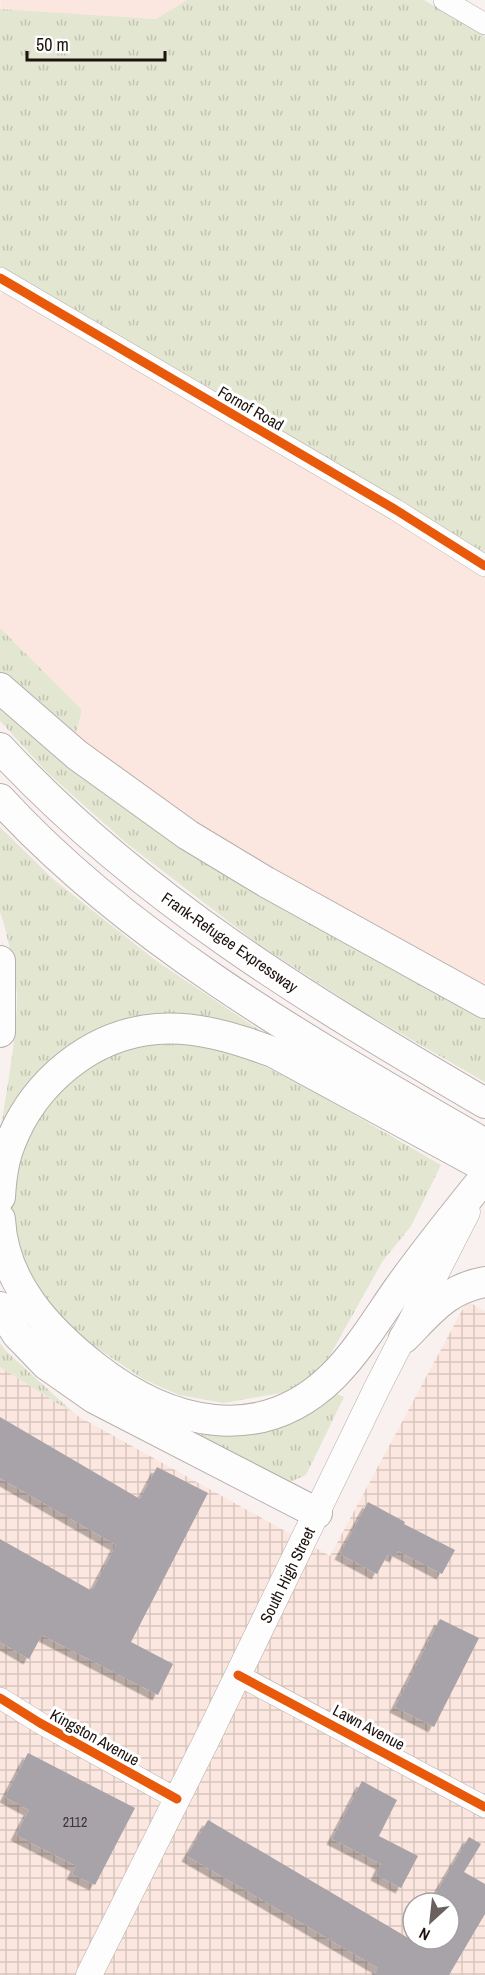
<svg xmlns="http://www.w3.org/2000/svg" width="485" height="1975" viewBox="0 0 485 1975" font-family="'Archivo Narrow',sans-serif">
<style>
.built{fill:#fbe7df}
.industrial{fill:url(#industrial-grid);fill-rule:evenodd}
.grass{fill:url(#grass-tufts)}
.building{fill:#a8a2a9;filter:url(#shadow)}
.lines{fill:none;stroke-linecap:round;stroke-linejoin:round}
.minor-casing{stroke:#b6aeab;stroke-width:22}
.major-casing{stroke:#b6aeab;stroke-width:27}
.highway-casing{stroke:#b6aeab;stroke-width:32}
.minor{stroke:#fefdfd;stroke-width:21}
.major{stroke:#fefdfd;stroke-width:26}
.highway{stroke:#fefdfd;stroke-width:30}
.cycleway-casing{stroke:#fff;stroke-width:13}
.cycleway{stroke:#e8590c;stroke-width:9}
.labels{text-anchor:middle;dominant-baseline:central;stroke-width:6;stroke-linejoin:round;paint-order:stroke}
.number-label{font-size:14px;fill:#403635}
.street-label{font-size:16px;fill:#1d120e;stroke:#fff}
</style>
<defs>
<pattern id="industrial-grid" width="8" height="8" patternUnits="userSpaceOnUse" patternTransform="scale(1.5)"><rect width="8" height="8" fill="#fbe7df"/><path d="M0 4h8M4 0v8" fill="none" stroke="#d7c5be"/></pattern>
<pattern id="grass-tufts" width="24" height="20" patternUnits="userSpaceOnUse" patternTransform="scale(1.5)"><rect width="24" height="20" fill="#e3e6d0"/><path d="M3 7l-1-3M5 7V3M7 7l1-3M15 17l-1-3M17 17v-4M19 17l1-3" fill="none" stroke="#c2c4b1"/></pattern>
<filter id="shadow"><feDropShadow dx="-5.5" dy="5.5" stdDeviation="0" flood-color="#0004"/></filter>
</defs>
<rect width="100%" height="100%" fill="#f8f1ef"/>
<g class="built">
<polygon points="0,0 187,0 156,19 1,9"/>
<polygon points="12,274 485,554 485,992 235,851 74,740 82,710 0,628 0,296"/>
</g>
<path class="industrial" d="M 467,1301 L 485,1311 L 485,1975 L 0,1975 L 0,1367 L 76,1415 L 330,1556 ZM 413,1903 L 449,1903 L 449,1939 L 413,1939 Z"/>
<g class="grass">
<polygon points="187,0 424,0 485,36 485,554 0,267 0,9 156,19"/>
<polygon points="0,628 82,710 74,740 0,677"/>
<polygon points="0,702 271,897 485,1019 485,1082 367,1014 258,944 125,842 48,773 0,721"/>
<path d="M 0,827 L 53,879 L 155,960 L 277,1042 L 153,1020 L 0,1133 C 7,1088 16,1043 17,998 C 17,979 7,931 0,912 Z"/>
<polygon points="161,1042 203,1044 252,1060 320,1095 441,1165 411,1226 382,1262 328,1359 297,1390 224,1403 179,1395 143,1379 87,1341 40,1298 18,1252 9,1207 26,1133 73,1074 118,1051"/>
<polygon points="0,1343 6,1351 76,1415 0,1367"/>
<polygon points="337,1394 344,1397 306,1475 283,1485 194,1437 197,1430 276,1425 313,1412"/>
</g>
<g class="building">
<polygon points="0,1417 140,1499 157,1467 208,1493 131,1642 173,1664 158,1695 42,1635 29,1659 0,1642 0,1539 92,1591 116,1545 0,1478"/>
<polygon points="368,1502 405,1522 404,1524 455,1550 442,1574 398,1551 395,1557 388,1554 377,1574 340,1554"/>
<polygon points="440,1619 479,1638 434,1727 395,1707"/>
<polygon points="28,1753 135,1808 95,1885 72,1874 76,1866 16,1835 29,1810 5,1797"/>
<polygon points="362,1781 397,1800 379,1836 418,1856 401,1888 376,1875 381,1864 332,1839"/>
<polygon points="208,1820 410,1939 449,1939 449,1903 430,1903 469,1837 481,1844 464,1872 485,1884 485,1914 449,1975 374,1975 378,1968 187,1856"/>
</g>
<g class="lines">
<defs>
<g id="minor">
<polyline points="444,0 485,24"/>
<polyline points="0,278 396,510 485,566"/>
<polyline points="238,1675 485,1807"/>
<polyline points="0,1698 40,1723 177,1799"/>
</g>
<polyline id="major" points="89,1975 206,1741 377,1388 467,1212"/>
<g id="highway">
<polyline points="0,688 77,755 188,835 266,882 485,1003"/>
<path d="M 0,748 C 138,897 310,1001 485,1103"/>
<path d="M 0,799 C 133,944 316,1046 485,1144"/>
<polyline points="0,961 0,1032"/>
<path d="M 0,1197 C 1,1179 3,1161 10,1144 C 33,1083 91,1034 157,1029 C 197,1026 235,1038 273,1052 L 485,1167"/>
<path d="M 0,1219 C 3,1283 48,1330 95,1367 C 168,1424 260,1448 333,1376 C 358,1351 377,1319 398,1289 C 425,1251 454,1215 484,1178"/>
<polyline points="0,1307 17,1334 47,1365 94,1398 317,1513"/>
<path d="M 404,1338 C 430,1312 446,1289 485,1282"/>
</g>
</defs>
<use href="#minor" class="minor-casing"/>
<use href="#major" class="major-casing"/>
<use href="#highway" class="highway-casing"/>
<use href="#minor" class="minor"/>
<use href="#major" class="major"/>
<use href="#highway" class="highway"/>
<defs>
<g id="cycleway">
<polyline points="0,278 396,510 485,566"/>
<polyline points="238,1675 485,1807"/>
<polyline points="0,1698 40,1723 177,1799"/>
</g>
</defs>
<use href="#cycleway" class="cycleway-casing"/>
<use href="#cycleway" class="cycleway"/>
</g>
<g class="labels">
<g class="number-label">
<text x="75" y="1822">2112</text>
</g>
<g class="street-label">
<text transform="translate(251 408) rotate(30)">Fornof Road</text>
<text transform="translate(230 942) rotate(35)">Frank-Refugee Expressway</text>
<text transform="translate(287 1575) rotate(-64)">South High Street</text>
<text transform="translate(369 1727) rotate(28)">Lawn Avenue</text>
<text transform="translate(95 1737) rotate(29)">Kingston Avenue</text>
</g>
</g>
<g transform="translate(431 1921) rotate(207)"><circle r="28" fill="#ffffff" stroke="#a5a09f" stroke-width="1.5"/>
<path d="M0-4.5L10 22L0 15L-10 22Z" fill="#6a605d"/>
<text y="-9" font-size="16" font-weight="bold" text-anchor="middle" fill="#1d120e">N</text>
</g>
<path d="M27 51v9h138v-9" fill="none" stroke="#1d120e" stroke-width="3"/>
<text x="36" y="51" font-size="18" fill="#1d120e" stroke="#ffffff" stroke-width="4.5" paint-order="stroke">50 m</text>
</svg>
